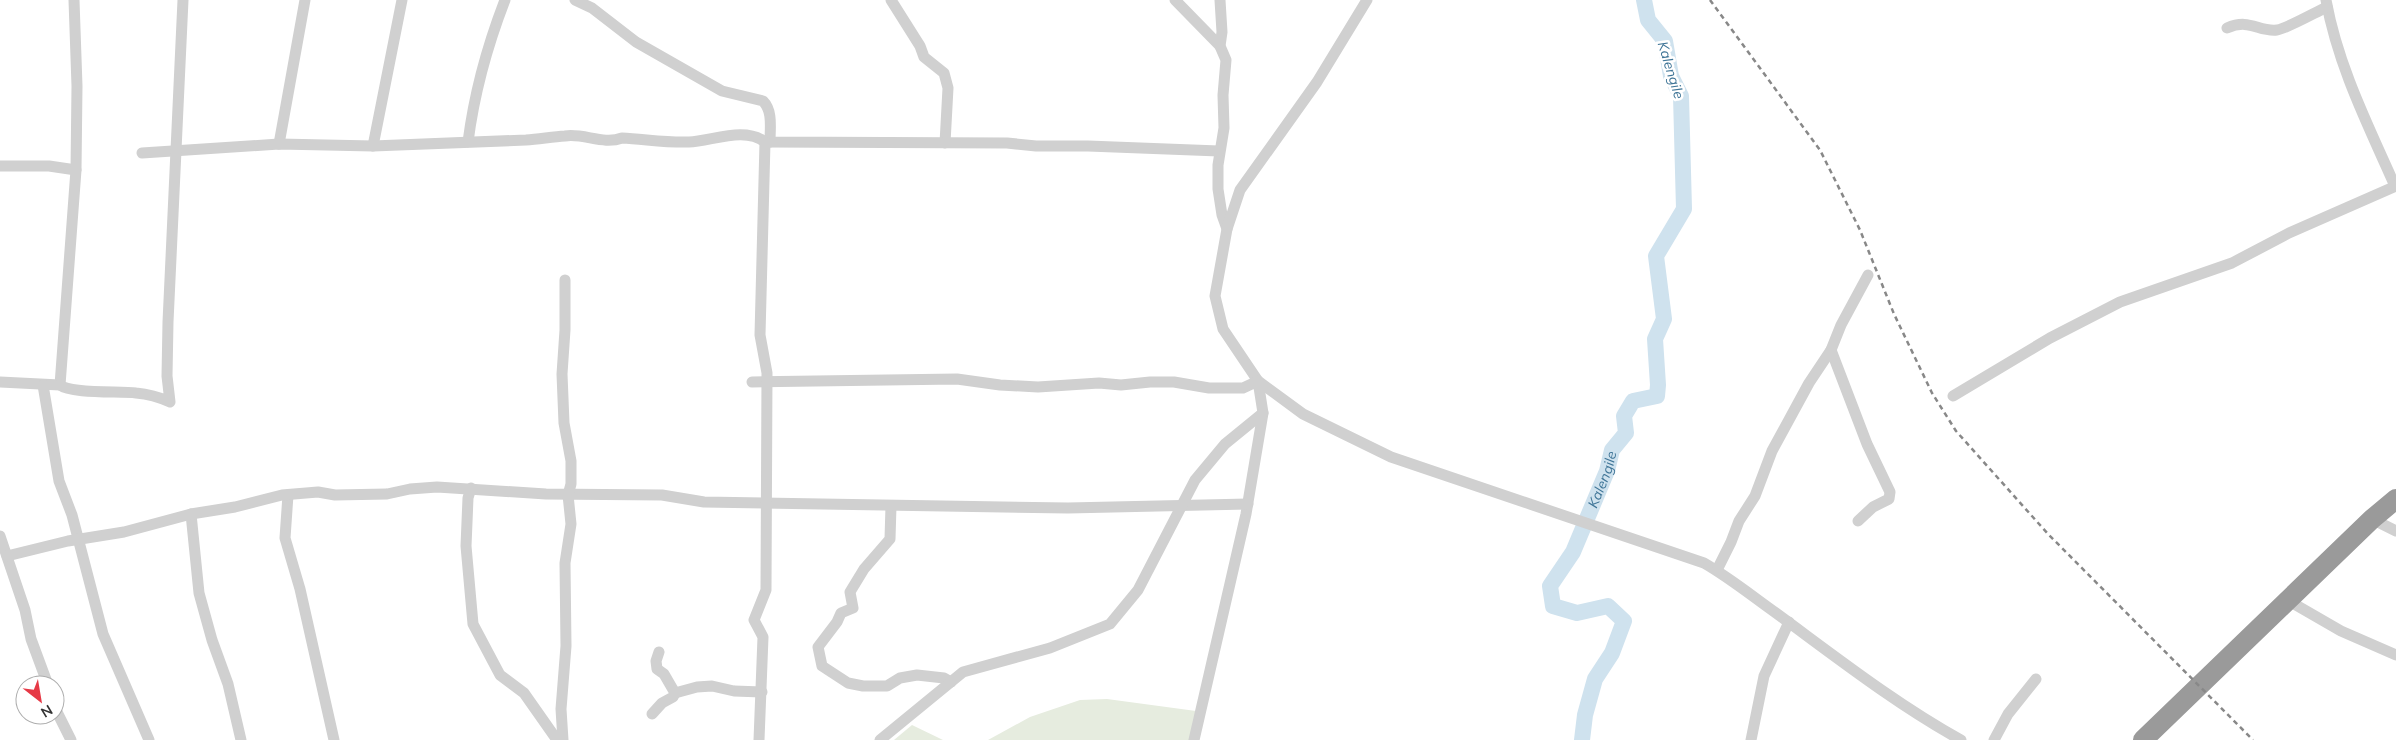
<svg xmlns="http://www.w3.org/2000/svg" width="2396" height="740" viewBox="0 0 2396 740" font-family="Mulish,sans-serif">
<style>
.green{fill:#e6ecdf}
.lines{fill:none;stroke-linecap:round;stroke-linejoin:round}
.river{stroke:#cfe2ee;stroke-width:16}
.street{stroke:#d0d0d0;stroke-width:11}
.highway{stroke:#9a9a9a;stroke-width:20}
.rail{stroke:#888;stroke-width:2.5;stroke-dasharray:5 4;stroke-linecap:butt}
.labels{text-anchor:middle;dominant-baseline:central;stroke-width:5;stroke-linejoin:round;paint-order:stroke}
.water-label{font-size:14px;font-style:italic;fill:#3f7597;stroke:#fff}
</style>
<rect width="100%" height="100%" fill="#fff"/>
<g class="green">
<polygon points="1107,699 1196,711 1190,740 988,740 1030,717 1080,700"/>
<polygon points="912,725 943,740 894,740"/>
</g>
<g class="lines">
<path class="river" id="s1" d="M 1582,740 L 1585,715 L 1595,679 L 1612,653 L 1624,621 L 1608,606 L 1577,613 L 1553,606 L 1550,586 L 1573,552 L 1607,471 L 1612,450 L 1626,433 L 1624,416 L 1633,401 L 1657,396 L 1658,385 L 1655,339 L 1664,319 L 1656,256 L 1684,209 L 1681,96 L 1671,76 L 1665,41 L 1648,20 L 1644,0"/>
<g class="street">
<path d="M 575,0 L 592,8 L 636,42 L 722,91 L 763,101 C 773,111 770,128 770,142"/>
<polyline points="891,0 920,46 924,57 944,73 948,88 945,143"/>
<polyline points="1175,0 1220,46"/>
<polyline points="1220,0 1222,32 1220,46 1226,60 1223,95 1224,128 1218,165 1218,189 1222,215 1227,229"/>
<path d="M 1367,0 L 1317,82 L 1240,190 L 1227,229 L 1215,296 L 1223,329 L 1258,381 L 1303,414 L 1391,457 L 1704,563 C 1730,578 1752,596 1776,613 C 1836,657 1896,704 1961,740"/>
<path d="M 2326,0 C 2338,66 2368,125 2395,186"/>
<path d="M 2227,28 C 2250,18 2258,32 2277,30 C 2286,29 2316,12 2327,7"/>
<path d="M 468,142 C 474,95 488,44 505,0"/>
<polyline points="279,144 305,0"/>
<polyline points="373,146 402,0"/>
<path d="M 142,153 L 279,144 L 373,146 L 526,140 C 539,139 552,137 565,136 C 584,133 603,145 622,138 C 644,139 667,143 689,142 C 712,141 745,126 765,142 L 1007,143 L 1036,146 L 1088,146 L 1219,151"/>
<polyline points="0,166 49,166 76,170"/>
<polyline points="1831,350 1867,444 1890,492 1889,499 1873,507 1858,521"/>
<polyline points="0,382 60,385 76,170 77,86 74,0"/>
<polyline points="752,382 957,379 1000,385 1038,387 1099,383 1121,385 1150,382 1174,382 1209,388 1243,388 1258,381 1263,413 1246,514 1194,740"/>
<polyline points="43,385 59,481 72,515 103,634 149,740"/>
<path d="M 60,385 C 71,394 119,391 136,393 C 148,394 159,397 170,402 L 167,376 L 168,322 L 183,0"/>
<polyline points="1953,396 2050,338 2120,302 2232,263 2289,233 2396,186"/>
<polyline points="471,488 468,498 466,546 473,624 500,675 524,693 557,740"/>
<polyline points="288,495 285,538 300,589 334,740"/>
<polyline points="891,506 890,539 864,569 850,592 853,608 841,613 837,622 818,647 822,666 848,683 863,686 887,686 900,678 917,675 944,678 951,682"/>
<polyline points="191,514 199,593 212,640 228,684 241,740"/>
<polyline points="2372,519 2396,531"/>
<polyline points="0,536 25,610 31,639 48,685"/>
<polyline points="7,556 68,541 124,532 191,514 235,507 282,495 318,492 335,495 387,494 410,489 437,487 546,494 662,495 704,502 1068,508 1248,504"/>
<polyline points="1717,570 1731,542 1739,521 1755,496 1772,451 1809,383 1831,350 1841,325 1868,275"/>
<polyline points="2289,601 2341,631 2396,655"/>
<polyline points="675,693 697,687 712,686 734,691 762,692"/>
<polyline points="55,708 71,740"/>
<polyline points="652,714 662,703 673,697 675,693 664,674 657,669 656,661 659,652"/>
<polyline points="563,740 561,709 566,646 565,563 571,524 568,495 571,484 571,461 564,423 562,374 565,330 565,280"/>
<polyline points="759,740 763,637 754,620 766,590 767,373 760,335 765,142"/>
<polyline points="880,740 963,672 1050,648 1110,624 1138,590 1195,480 1225,444 1263,413"/>
<polyline points="1751,740 1764,676 1789,622"/>
<polyline points="1994,740 2008,714 2036,679"/>
</g>
<polyline class="highway" points="2143,740 2372,519 2396,499"/>
<polyline class="rail" points="1710,0 1820,150 1860,230 1894,314 1932,393 1956,431 2048,534 2253,740"/>
</g>
<g class="labels">
<g class="water-label">
<text transform="translate(1671 70) rotate(73)">Kalengile</text>
<text stroke="none"><textPath href="#s1" startOffset="346">Kalengile</textPath></text>
</g>
</g>
<g transform="translate(40 700) rotate(149)"><circle r="24" fill="#ffffff" stroke="#adadad"/>
<path d="M0-4L9 19L0 12L-9 19Z" fill="#e63946"/>
<text y="-8" font-size="14" font-weight="bold" text-anchor="middle" fill="#333333">N</text>
</g>
</svg>
